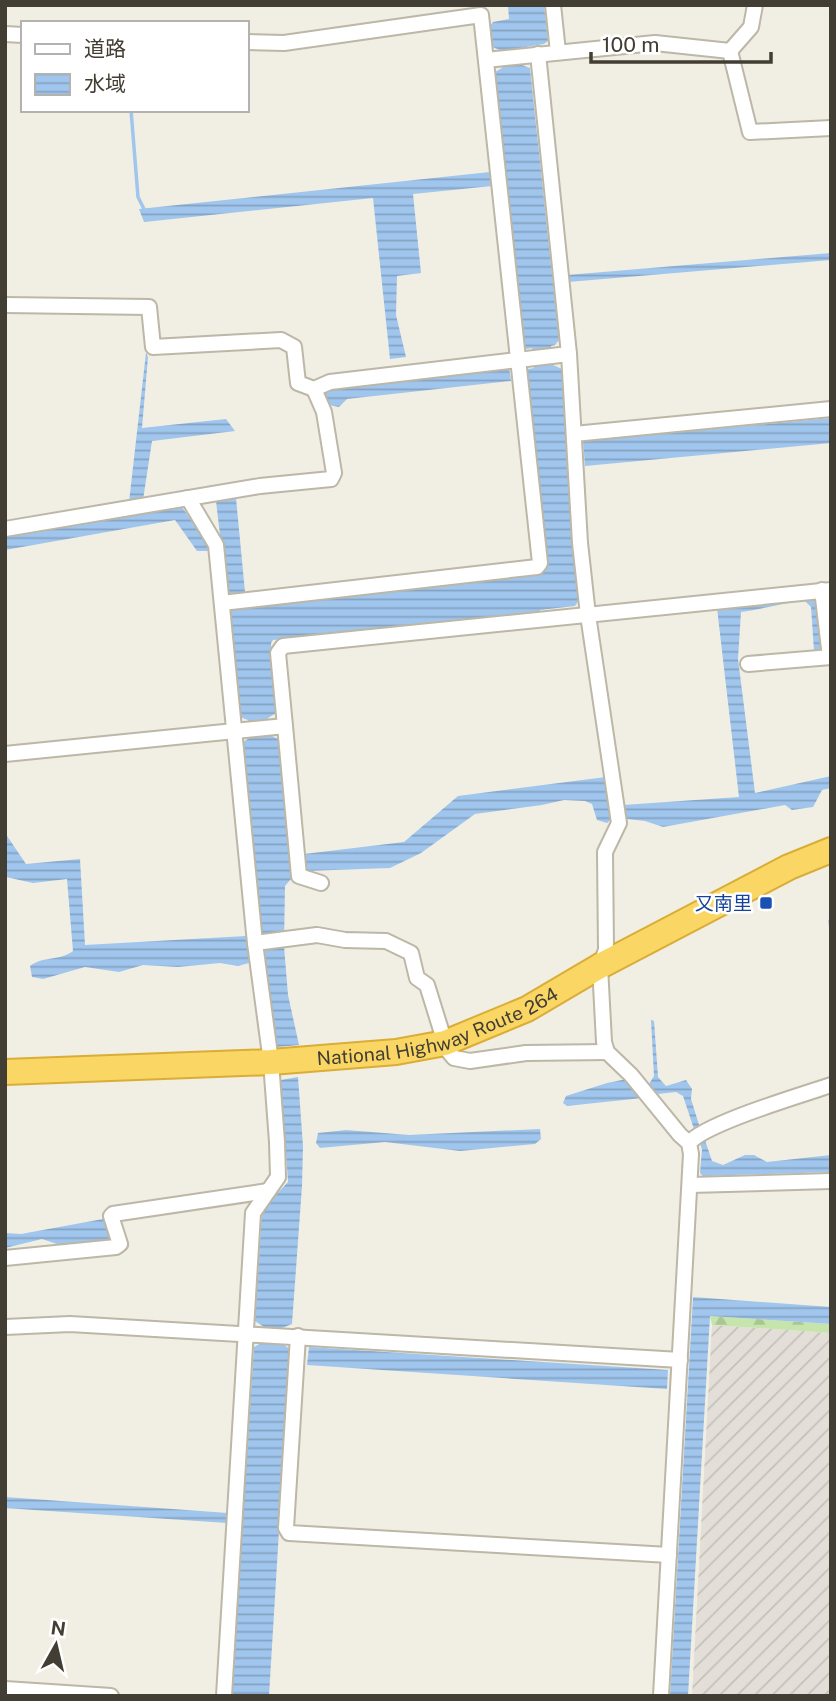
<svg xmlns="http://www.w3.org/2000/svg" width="836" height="1701" viewBox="0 0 836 1701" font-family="'Public Sans','Noto Sans JP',sans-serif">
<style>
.industrial{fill:url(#industrial-furrows)}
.forest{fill:url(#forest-firs)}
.water{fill:url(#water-rules)}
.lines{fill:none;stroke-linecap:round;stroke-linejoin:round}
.stream{stroke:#a0c6ee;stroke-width:3.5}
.street-casing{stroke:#bcb7a6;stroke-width:18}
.highway-casing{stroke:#d9ad36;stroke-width:28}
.street{stroke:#fff;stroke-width:14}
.highway{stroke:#fad765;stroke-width:24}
.transit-dot{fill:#1a4fb4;stroke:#fff;stroke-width:2.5}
.labels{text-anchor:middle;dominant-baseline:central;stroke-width:5;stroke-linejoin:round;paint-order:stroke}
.transit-label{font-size:19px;fill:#164399;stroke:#fff;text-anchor:end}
.street-label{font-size:19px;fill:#433e34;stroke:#fff}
</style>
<defs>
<pattern id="industrial-furrows" width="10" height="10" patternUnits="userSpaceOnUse" patternTransform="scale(1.75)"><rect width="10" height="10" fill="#e3dfd8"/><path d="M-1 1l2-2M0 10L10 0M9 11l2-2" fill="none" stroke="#c4c0ba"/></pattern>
<pattern id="forest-firs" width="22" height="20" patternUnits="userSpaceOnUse" patternTransform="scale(1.75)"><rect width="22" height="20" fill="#c6e5ac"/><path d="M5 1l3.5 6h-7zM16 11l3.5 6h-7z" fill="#abc695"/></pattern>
<pattern id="water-rules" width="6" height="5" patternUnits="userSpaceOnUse" patternTransform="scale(1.75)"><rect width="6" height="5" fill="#a0c6ee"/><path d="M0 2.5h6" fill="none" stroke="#84a2c2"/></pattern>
</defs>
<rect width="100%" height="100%" fill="#f1eee3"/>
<polygon class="industrial" points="712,1325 831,1333 831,1696 692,1696"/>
<polygon class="forest" points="710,1316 831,1324 831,1333 712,1325"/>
<g class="water">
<path d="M 508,5 L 544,5 L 548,41 L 544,44 L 520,48 L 522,65 L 530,68 L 559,340 L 555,345 L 551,346 L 553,365 L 562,369 C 573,445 566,523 579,600 L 575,606 L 540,610 L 540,614 L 273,640 L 271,643 L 276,713 L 268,718 L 270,735 L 278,739 L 281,754 L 291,868 L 291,879 L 285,886 L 284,946 L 288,995 L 299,1045 L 277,1047 L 266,982 L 243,757 L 243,742 L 251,737 L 248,720 L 240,717 L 238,703 L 229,614 L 231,607 L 544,572 L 546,570 L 526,373 L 528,369 L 534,368 L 532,348 L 526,349 L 522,345 L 495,72 L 502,68 L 500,50 L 492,47 L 490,26 L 493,22 L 509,19 Z"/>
<polygon points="490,172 492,186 413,194 421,273 397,276 396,315 406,357 390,359 373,198 144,222 139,209"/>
<polygon points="831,253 831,260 568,282 567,275"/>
<polygon points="146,353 148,357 142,428 226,419 235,431 152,441 143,500 129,502"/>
<polygon points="509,367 511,381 347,399 339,407 329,405 324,394 336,387"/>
<polygon points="831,418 831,443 585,466 583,441"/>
<polygon points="236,498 245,592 227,594 216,501"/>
<polygon points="182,507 209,545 209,551 197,551 175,520 5,550 5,535"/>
<path d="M 812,595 L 817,601 L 822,649 L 818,652 L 814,651 L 811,607 L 805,601 C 782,603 763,609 741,612 L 738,659 L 755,793 L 831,776 L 831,788 L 822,790 L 813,807 L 792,810 L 785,805 L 663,827 L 645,821 L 627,819 L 623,805 L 739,797 L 717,608 Z"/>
<polygon points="606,777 612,819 607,823 597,820 592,804 585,801 564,800 542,805 475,814 421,853 390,868 305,871 304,854 404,842 458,796"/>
<path d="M 5,833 L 26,864 L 80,859 L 85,945 L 246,936 L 249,963 L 238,966 L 220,963 L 178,967 L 143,965 L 119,972 L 85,967 L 43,979 L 32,977 L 30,966 C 43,956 60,961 73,951 L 67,879 L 33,883 L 6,877 Z"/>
<polygon points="651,1020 654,1021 658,1077 666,1086 686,1080 692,1089 691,1099 700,1128 694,1129 683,1096 676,1092 658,1094 649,1084 654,1076"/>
<path d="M 298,1077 L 303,1146 L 302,1186 L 292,1324 L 282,1328 L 281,1343 L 290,1349 L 269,1696 L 231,1696 L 254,1347 L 263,1342 L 264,1327 L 255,1321 L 262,1210 L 288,1182 C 286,1147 281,1114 281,1080 Z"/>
<polygon points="627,1079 642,1098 567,1106 563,1103 566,1096 607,1083"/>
<polygon points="540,1129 541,1139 535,1144 460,1151 385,1142 320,1148 316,1143 318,1133 346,1130 409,1135"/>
<polygon points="704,1137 712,1161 723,1165 745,1155 754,1155 767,1162 831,1155 831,1172 703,1176 700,1173 702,1149 698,1139"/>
<polygon points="103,1219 108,1222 111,1236 108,1243 63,1246 42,1239 5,1248 5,1233 21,1234"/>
<polygon points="693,1297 831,1307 831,1324 710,1316 688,1696 670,1696"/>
<polygon points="309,1347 668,1370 667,1389 307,1365"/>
<polygon points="5,1497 228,1513 227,1523 5,1508"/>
</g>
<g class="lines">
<g class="stream">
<polyline points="131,110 138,197 145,211"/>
<polyline points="830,921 831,929"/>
</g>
<defs>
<g id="street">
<polyline points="553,5 558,52"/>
<polyline points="5,34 23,35"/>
<polyline points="730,51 750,132 831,128"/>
<polyline points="538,54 569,354 580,543 588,615 619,823 605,852 606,950 600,966 604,1042 607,1052 631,1075 680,1135 689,1143 691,1154 661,1696"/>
<polyline points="486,60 655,43 730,51 751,27 755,5"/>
<polyline points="5,305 149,307 153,347 281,340 294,347 298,383 314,389 330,382 569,354"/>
<polyline points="574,434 831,409"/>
<polyline points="188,498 216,545 255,943 271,1062 277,1142 278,1177 253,1213 224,1696"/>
<polyline points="5,529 260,486 331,479 334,473 324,412 314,389"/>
<polyline points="822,590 830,657"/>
<polyline points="222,603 537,567 540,563 481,15 284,43 247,42"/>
<polyline points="748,664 831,657"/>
<polyline points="285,726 299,876 321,883"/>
<polyline points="5,754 285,726 278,653 283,646 831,590"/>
<polyline points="255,943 317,935 345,940 386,941 411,953 417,978 427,985 445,1043 449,1052 454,1058 470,1061 526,1053 607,1052"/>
<path d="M 689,1143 C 706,1123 802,1095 831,1085"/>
<polyline points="690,1185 831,1181"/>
<polyline points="5,1258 116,1247 120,1244 111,1216 113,1214 268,1191"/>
<polyline points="5,1327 70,1324 680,1360"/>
<polyline points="298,1336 286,1528 289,1533 669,1555"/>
<polyline points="5,1689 111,1696"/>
</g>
<g id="highway">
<path id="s1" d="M 5,1072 L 271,1062 L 396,1052 L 445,1043 L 527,1009 L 600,966 L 789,867 L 831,850"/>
</g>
</defs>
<use href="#street" class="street-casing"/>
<use href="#highway" class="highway-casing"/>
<use href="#street" class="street"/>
<use href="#highway" class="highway"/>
</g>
<rect class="transit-dot" x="759" y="896" width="14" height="14" rx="3.5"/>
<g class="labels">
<g class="transit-label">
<text x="752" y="903">又南里</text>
</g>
<g class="street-label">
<text stroke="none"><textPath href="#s1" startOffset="438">National Highway Route 264</textPath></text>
</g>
</g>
<rect width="836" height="1701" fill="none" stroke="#433e34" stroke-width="14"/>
<rect x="21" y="21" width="228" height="91" fill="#ffffff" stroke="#b4b2ae" stroke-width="2"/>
<rect x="35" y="44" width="35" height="10" fill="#ffffff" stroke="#b4b2ae" stroke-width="2"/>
<text x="84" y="56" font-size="21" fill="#433e34">道路</text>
<rect x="35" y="74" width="35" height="21" fill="url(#water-rules)" stroke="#b4b2ae" stroke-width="2"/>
<text x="84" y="91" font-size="21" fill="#433e34">水域</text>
<g transform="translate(56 1645) rotate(8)" stroke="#ffffff" stroke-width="5" paint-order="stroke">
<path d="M0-5L12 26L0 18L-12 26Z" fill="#433e34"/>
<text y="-10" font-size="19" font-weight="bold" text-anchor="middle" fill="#433e34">N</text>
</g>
<path d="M591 52v10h180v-10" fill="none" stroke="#433e34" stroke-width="3.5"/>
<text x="602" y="52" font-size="21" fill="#433e34" stroke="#ffffff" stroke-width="5" paint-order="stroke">100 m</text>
</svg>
